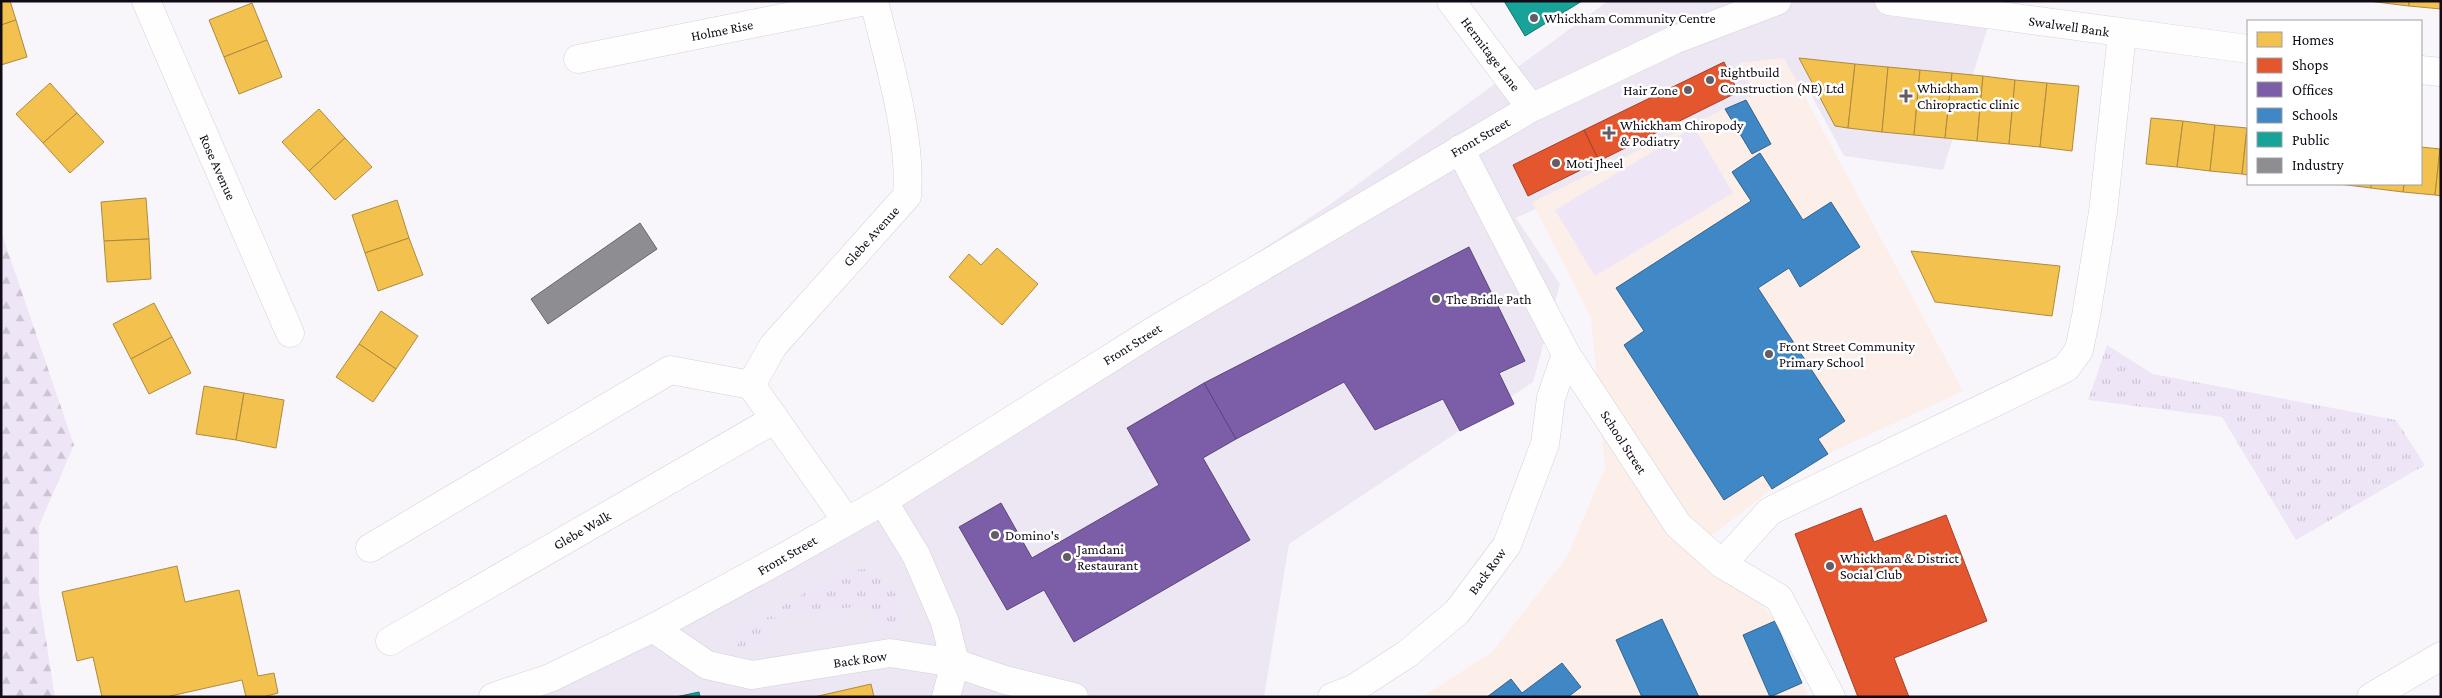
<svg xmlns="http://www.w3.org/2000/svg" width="2442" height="698" viewBox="0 0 2442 698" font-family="'Crimson Pro',serif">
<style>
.built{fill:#ece7f2}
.education{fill:#fceee9}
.grass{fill:url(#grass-tufts)}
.forest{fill:url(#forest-firs)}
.garden{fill:#eee6f7}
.homes{fill:#f2c14e;stroke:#ae8a3d}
.shops{fill:#e4572e;stroke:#a44027}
.offices{fill:#7b5ea7;stroke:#5b457c}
.schools{fill:#3f88c5;stroke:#316290}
.public{fill:#17a398;stroke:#157571}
.industry{fill:#8d8d92;stroke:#68666d}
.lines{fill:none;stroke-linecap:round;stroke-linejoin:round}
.pedestrian-casing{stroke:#d4d0d9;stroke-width:29}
.minor-casing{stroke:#d4d0d9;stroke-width:29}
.secondary-casing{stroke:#d4d0d9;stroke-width:29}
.pedestrian{stroke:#fefefe;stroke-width:28}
.minor{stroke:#fefefe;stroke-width:28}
.secondary{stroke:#fefefe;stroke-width:28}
.poi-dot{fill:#625d66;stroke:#fff;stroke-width:2}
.labels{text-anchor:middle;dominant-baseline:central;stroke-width:5;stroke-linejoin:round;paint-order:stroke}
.poi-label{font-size:14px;fill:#100b16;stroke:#fff;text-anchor:start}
.street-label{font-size:14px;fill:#100b16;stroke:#fff}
</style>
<defs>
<pattern id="grass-tufts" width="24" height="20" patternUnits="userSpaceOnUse" patternTransform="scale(1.25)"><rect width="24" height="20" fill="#eee6f7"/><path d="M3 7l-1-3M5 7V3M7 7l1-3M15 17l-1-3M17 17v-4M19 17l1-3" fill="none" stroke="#cbc4d3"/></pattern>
<pattern id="forest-firs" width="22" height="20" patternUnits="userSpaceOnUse" patternTransform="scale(1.25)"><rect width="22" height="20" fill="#eee6f7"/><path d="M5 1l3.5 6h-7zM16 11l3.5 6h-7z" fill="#cbc4d3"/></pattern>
</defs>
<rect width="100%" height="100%" fill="#f9f6fb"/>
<polygon class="built" points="1608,1 1996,1 1943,170 1844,156 1806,85 1516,218 1560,284 1533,382 1289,544 1264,697 531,697 753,588 1332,203"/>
<polygon class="education" points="1784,58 1963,391 1828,454 1772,489 1697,547 1756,597 1775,621 1808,697 1422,697 1493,651 1567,557 1605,468 1591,318 1532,202 1755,94 1738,63"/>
<g class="grass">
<polygon points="2107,345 2153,374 2396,420 2425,465 2296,540 2222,417 2088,400"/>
<path d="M 867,569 C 886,583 907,596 903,623 L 886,629 L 877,626 L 866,605 L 764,620 L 767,643 L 738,647 L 738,632 L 843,571 Z"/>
</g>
<polygon class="forest" points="1,231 74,445 39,526 39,595 55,697 1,697"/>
<polygon class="garden" points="1694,127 1733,193 1595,276 1555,210"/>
<g class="homes">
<polygon points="1,1 10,1 16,20 1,25"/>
<polygon points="2368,1 2409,1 2409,6"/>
<polygon points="2409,1 2441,1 2441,9 2409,6"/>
<polygon points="252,3 267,40 224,57 209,20"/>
<polygon points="16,20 27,57 1,65 1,25"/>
<polygon points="267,40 282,77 239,94 224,57"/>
<polygon points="1799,58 1855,64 1848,128 1835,126"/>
<polygon points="1855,64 1888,67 1882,132 1848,128"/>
<polygon points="1888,67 1920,70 1914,135 1882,132"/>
<polygon points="1920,70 1952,73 1945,138 1914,135"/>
<polygon points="1952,73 1983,76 1977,141 1945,138"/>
<polygon points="1983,76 2015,80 2009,144 1977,141"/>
<polygon points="2015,80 2047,83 2040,147 2009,144"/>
<polygon points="50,83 77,113 43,143 16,114"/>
<polygon points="2047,83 2079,86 2072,151 2040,147"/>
<polygon points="319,109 345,138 309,171 282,142"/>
<polygon points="77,113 104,142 70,173 43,143"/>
<polygon points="2151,118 2183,121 2177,167 2146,164"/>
<polygon points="2183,121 2215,125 2210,171 2177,167"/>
<polygon points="2215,125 2247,128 2242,174 2210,171"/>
<polygon points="2247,128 2248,128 2248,175 2242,174"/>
<polygon points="345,138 372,167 335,200 309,171"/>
<polygon points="2421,147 2440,149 2435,195 2403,192 2404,184 2421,184"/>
<polygon points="2440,149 2441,149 2441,196 2435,195"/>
<polygon points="2339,184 2371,184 2371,188"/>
<polygon points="2371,184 2404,184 2403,192 2371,188"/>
<polygon points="146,198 149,239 104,241 101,202"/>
<polygon points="397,200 409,238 365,253 352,215"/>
<polygon points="409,238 423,275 378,291 365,253"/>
<polygon points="149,239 151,279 107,282 104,241"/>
<polygon points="997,248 1038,284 1002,325 949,277 969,254 981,265"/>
<polygon points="1911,251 2060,266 2052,316 1935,302"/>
<polygon points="154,303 172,337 131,359 113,324"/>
<polygon points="381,311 418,336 396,369 359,344"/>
<polygon points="172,337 191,373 149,394 131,359"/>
<polygon points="359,344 396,369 373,402 336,377"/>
<polygon points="204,386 244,393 236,440 196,434"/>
<polygon points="244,393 284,400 276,448 236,440"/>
<polygon points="177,566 185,602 239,590 258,676 274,673 278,693 263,697 246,697 242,680 166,697 102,697 93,657 77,661 62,592"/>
<polygon points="871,684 874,697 814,697"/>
</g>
<g class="shops">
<polygon points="1724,62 1738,92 1599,161 1584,130"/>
<polygon points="1584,130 1599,161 1528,196 1513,165"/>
<polygon points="1861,508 1874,542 1946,515 1987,621 1894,658 1909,697 1858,697 1795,534"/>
</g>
<g class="offices">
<polygon points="1469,247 1525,361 1499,373 1514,404 1460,431 1443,399 1375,430 1344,382 1236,439 1204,383"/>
<polygon points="1204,383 1236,439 1203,458 1250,540 1074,642 1044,590 1007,610 959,527 1001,503 1032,558 1159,485 1127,428"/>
</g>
<g class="schools">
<polygon points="1746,100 1771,144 1752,154 1725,109"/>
<polygon points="1760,153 1803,220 1831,202 1860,247 1800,287 1789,268 1758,288 1845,421 1818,439 1828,454 1772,489 1763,475 1724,500 1624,345 1644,331 1616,288 1751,201 1732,172"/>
<polygon points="1662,619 1699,697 1642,697 1616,640"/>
<polygon points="1775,621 1802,683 1770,697 1743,635"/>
<polygon points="1562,663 1581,687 1568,697 1487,697 1511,679 1522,693"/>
</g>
<g class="public">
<polygon points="1504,1 1582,1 1525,36"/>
<polygon points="699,692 700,697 676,697"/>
</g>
<polygon class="industry" points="640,223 657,249 548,324 531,299"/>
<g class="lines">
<defs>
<polyline id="pedestrian" points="390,641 775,419"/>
<g id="minor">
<polyline points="146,1 290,333"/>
<polyline points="1451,1 1531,108"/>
<polyline points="578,59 866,1"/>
<polyline points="1460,149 1566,354 1678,525 1722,564 1779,598 1831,697"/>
<path d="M 751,385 L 773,346 L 907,196 C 912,136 888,60 874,1"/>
<polyline points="883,501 916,555 945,622 955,663 946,697"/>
<polyline points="370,548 670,370 751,385 846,520"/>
<polyline points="1722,564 1770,511 2066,368 2079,350 2086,316 2103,212 2122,34"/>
<polyline points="653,628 707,665 752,675 890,653 955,663 1005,680 1074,697"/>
<polyline points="1332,697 1353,689 1407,654 1457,612 1507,545 1545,444 1551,398 1566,354"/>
<polyline points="2371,697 2441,656"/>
</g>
<g id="secondary">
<polyline points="1889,1 2248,49"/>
<polyline points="2421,70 2441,72"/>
<polyline points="493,697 550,678 653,628 786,556 883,501 1155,330 1531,108 1674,40 1777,1"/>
</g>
</defs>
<use href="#pedestrian" class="pedestrian-casing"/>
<use href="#minor" class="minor-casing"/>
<use href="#secondary" class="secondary-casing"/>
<use href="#pedestrian" class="pedestrian"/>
<use href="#minor" class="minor"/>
<use href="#secondary" class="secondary"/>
</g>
<g class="poi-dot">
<circle cx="1534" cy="18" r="5"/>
<circle cx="1710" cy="80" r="5"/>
<circle cx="1688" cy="90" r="5"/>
<path d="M1903.5 88.5h5v5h5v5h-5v5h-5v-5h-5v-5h5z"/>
<path d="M1606.5 125.5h5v5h5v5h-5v5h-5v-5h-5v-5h5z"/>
<circle cx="1556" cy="163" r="5"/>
<circle cx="1436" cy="299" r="5"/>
<circle cx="1769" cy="354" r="5"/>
<circle cx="995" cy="535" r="5"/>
<circle cx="1067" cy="557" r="5"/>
<circle cx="1830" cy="566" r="5"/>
</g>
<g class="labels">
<g class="poi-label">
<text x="1544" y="18">Whickham Community Centre</text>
<text x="1720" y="72">Rightbuild<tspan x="1720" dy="16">Construction (NE) Ltd</tspan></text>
<text x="1917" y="88">Whickham<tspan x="1917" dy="16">Chiropractic clinic</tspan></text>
<text x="1678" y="90" text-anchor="end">Hair Zone</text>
<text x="1620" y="125">Whickham Chiropody<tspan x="1620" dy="16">&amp; Podiatry</tspan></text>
<text x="1566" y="163">Moti Jheel</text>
<text x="1446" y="299">The Bridle Path</text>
<text x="1779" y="346">Front Street Community<tspan x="1779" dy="16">Primary School</tspan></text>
<text x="1005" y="535">Domino's</text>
<text x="1077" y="549">Jamdani<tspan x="1077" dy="16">Restaurant</tspan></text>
<text x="1840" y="558">Whickham &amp; District<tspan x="1840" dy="16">Social Club</tspan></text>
</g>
<g class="street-label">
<text transform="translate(2069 26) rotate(8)">Swalwell Bank</text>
<text transform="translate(722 30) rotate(-11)">Holme Rise</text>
<text transform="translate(1491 54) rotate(53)">Hermitage Lane</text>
<text transform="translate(1480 137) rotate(-30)">Front Street</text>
<text transform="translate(218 167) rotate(66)">Rose Avenue</text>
<text transform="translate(871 236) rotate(-48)">Glebe Avenue</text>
<text transform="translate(1132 344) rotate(-32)">Front Street</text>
<text transform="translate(1624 442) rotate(57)">School Street</text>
<text transform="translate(582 530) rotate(-30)">Glebe Walk</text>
<text transform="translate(787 555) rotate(-30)">Front Street</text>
<text transform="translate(1487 571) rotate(-54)">Back Row</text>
<text transform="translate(860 659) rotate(-8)">Back Row</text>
</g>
</g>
<rect width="2442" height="698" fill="none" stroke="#100b16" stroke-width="5"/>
<rect x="2247" y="20" width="175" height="165" fill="#ffffff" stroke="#9f9da2"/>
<rect x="2257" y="32" width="25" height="15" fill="#f2c14e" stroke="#9f9da2"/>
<text x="2292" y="45" font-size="15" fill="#100b16">Homes</text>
<rect x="2257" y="58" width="25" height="15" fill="#e4572e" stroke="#9f9da2"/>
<text x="2292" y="70" font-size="15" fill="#100b16">Shops</text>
<rect x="2257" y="82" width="25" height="15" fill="#7b5ea7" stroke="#9f9da2"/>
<text x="2292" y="95" font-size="15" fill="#100b16">Offices</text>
<rect x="2257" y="108" width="25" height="15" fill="#3f88c5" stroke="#9f9da2"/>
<text x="2292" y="120" font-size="15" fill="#100b16">Schools</text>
<rect x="2257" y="132" width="25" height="15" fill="#17a398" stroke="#9f9da2"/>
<text x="2292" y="145" font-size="15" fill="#100b16">Public</text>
<rect x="2257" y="158" width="25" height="15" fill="#8d8d92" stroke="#9f9da2"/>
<text x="2292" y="170" font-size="15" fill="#100b16">Industry</text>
</svg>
